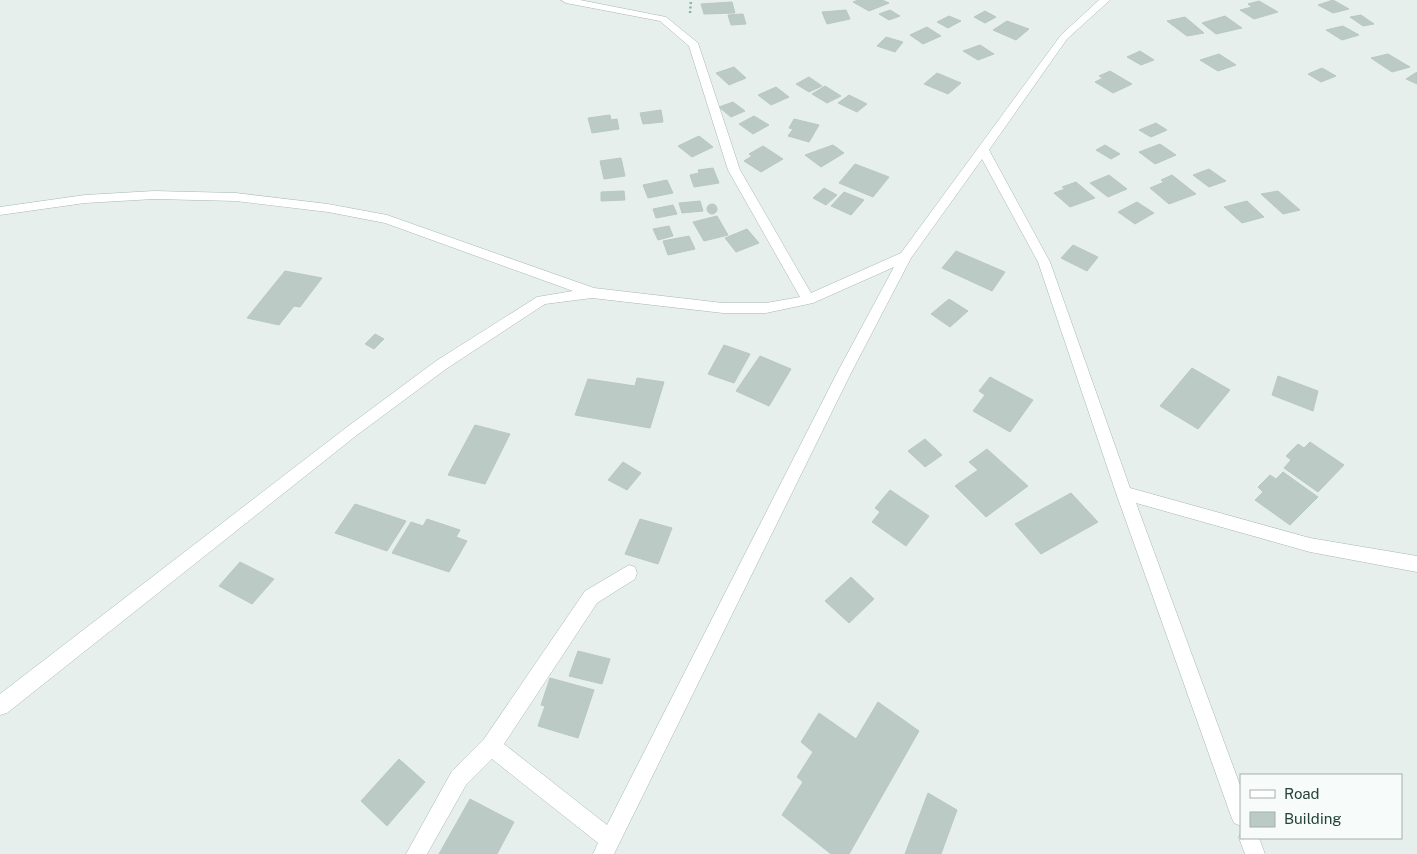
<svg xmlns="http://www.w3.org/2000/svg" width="1417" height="854" viewBox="0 0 1417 854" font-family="'Public Sans',sans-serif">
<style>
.building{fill:#bbcac4;stroke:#b8c9c2}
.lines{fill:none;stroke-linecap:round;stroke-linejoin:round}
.minor-casing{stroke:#a8b8b2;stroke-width:1}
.path{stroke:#86b3a5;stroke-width:2.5;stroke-dasharray:2 2.5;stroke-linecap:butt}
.minor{fill:#fff;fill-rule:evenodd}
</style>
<rect width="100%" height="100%" fill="#e6efeb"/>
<g class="building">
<polygon points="858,0 882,0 889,3 869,11 853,2"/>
<polygon points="1333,0 1349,9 1333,13 1318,5"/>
<polygon points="1259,1 1278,12 1254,19 1240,10 1252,7 1248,4"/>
<polygon points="732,2 735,13 704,14 701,4"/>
<polygon points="846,10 850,19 827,24 822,12"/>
<polygon points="890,10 900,16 889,20 879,14"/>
<polygon points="985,11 996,17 985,23 974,17"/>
<polygon points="743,14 746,24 731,25 728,15"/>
<polygon points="1361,15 1374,24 1363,26 1350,17"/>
<polygon points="949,16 961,21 948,28 937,22"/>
<polygon points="1225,16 1242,28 1216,34 1202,23"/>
<polygon points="1185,17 1204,33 1187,36 1167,21"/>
<polygon points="1007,21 1029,29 1016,40 993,30"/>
<polygon points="1343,26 1359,35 1342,40 1326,30"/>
<polygon points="927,27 941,36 923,44 910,35"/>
<polygon points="886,37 903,42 895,52 877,46"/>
<polygon points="980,45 994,54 978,60 963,51"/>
<polygon points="1140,51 1154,60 1141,65 1127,57"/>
<polygon points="1219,54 1236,65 1218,71 1200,60"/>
<polygon points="1388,54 1410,67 1392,72 1371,58"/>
<polygon points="734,67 746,78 729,85 716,73"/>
<polygon points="1322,68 1336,76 1321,82 1308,74"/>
<polygon points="1110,71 1132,84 1113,93 1095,82 1103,78 1099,76"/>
<polygon points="1417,72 1417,84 1406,79"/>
<polygon points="937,73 961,83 948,94 924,84"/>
<polygon points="809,77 822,86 809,92 796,84"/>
<polygon points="825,86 841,96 827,103 812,94"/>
<polygon points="776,87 789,97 771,105 758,95"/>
<polygon points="849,95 867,104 857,112 838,103"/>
<polygon points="733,102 745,111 731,117 719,107"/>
<polygon points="661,110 663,122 643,124 640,113"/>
<polygon points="610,115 611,120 617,119 619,129 592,133 588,118"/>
<polygon points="754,116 769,125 753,134 739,124"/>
<polygon points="794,119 819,125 809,142 788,136 793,129 789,128"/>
<polygon points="1156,123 1167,130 1151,137 1139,130"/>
<polygon points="699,136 713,147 692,157 678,146"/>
<polygon points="1160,144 1176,155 1155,164 1139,152"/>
<polygon points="833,145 844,153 821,167 805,155"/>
<polygon points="1105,145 1120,154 1111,159 1096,150"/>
<polygon points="763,146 783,159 761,172 744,161 752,156 749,154"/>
<polygon points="621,158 625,176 604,179 600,161"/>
<polygon points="855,164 889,177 873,197 839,183"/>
<polygon points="713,168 719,183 694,187 690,175 699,173 698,170"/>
<polygon points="1209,169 1226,181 1209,187 1193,175"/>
<polygon points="1109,175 1127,189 1108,197 1090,183"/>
<polygon points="1172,175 1196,194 1169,204 1150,188 1164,182 1161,180"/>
<polygon points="667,180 673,193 648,198 643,185"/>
<polygon points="1076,182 1095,198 1070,207 1054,193 1065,189 1062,187"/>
<polygon points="824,188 837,195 826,205 813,198"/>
<polygon points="624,191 625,200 601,201 601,192"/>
<polygon points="1278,191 1300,210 1283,214 1261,194"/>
<polygon points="844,192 864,200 851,215 831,206"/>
<polygon points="700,201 703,211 682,213 679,203"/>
<polygon points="1247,201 1264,217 1242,223 1224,207"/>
<polygon points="1137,202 1154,213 1135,224 1118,212"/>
<circle cx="712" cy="209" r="5"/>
<polygon points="673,205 677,214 656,218 653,209"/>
<polygon points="717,216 728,235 704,241 693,222"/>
<polygon points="669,226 673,236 658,240 653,229"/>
<polygon points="747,229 759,243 736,252 725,238"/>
<polygon points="689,236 695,249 668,255 663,241"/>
<polygon points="1073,245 1098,257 1087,271 1061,258"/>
<polygon points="956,251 1005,272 992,291 942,268"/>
<polygon points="285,271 322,278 300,307 294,306 279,325 247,318"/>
<polygon points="949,299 968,311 950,327 931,314"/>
<polygon points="375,334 384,339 374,349 365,344"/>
<polygon points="724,345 750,354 734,383 708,374"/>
<polygon points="760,356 791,369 769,406 736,391"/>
<polygon points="1192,368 1230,390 1198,429 1160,406"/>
<polygon points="1278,376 1318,391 1313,411 1272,395"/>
<polygon points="990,377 1033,400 1010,432 973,411 985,395 979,391"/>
<polygon points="637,378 664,382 650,428 575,415 588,379 635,386"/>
<polygon points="475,425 510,434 485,484 448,475"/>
<polygon points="925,439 942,455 925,467 908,451"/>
<polygon points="1310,442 1344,465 1318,492 1284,468 1291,460 1286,456 1298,444 1304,448"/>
<polygon points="987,449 1028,486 986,517 955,486 978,470 969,462"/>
<polygon points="623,462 641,473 627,490 608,480"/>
<polygon points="1283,472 1318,497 1290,525 1255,500 1263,492 1258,487 1270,475 1276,479"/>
<polygon points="890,490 929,516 906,546 872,522 880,512 875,508"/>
<polygon points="1071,493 1098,522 1041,554 1015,524"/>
<polygon points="355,504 406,521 387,551 335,533"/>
<polygon points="427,519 460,530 456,537 467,541 449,572 392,553 411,522 423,526"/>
<polygon points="640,519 672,528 658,564 625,554"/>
<polygon points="240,562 274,579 252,604 219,586"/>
<polygon points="851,577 874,599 849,623 825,601"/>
<polygon points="578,651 610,659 602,684 569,676"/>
<polygon points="550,678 594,690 578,738 538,726 545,706 541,705"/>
<polygon points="878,702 919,731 849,854 831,854 782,815 803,782 797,777 813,752 801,742 819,713 856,739"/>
<polygon points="399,759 425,782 387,826 361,801"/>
<polygon points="928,793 957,810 941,854 905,854"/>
<polygon points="470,799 514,822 497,854 439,854"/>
</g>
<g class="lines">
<defs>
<g id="minor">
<polygon points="561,0 580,0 666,17 698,43 740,170 811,293 901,253 1061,35 1099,0 1110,0 1067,39 989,150 1050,262 1130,488 1310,538 1417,556 1417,572 1310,552 1136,503 1241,788 1241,826 1234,823 1231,816 1116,493 1038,262 982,159 911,258 851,373 614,854 593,854 598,843 492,759 466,785 427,854 406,854 452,771 484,739 585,591 629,565 635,567 637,573 635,579 597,603 504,744 607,825 837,373 894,267 813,303 766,313 723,313 592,298 545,304 446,369 357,435 7,713 0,715 0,694 347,427 436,361 537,297 573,291 385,223 328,212 236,201 154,199 85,203 0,215 0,207 85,195 154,191 236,193 328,204 387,215 594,288 723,303 766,303 800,297 728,170 689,46 660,21 566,3"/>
<polygon points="1241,833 1241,838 1259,838 1265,854 1245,854 1239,838"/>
</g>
</defs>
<use href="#minor" class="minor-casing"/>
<polyline class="path" points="690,13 691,0"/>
<use href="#minor" class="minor"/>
</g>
<rect x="1240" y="774" width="162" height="65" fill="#f7fbf9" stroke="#a3b1ad"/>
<rect x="1250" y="790" width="25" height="8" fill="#ffffff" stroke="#a3b1ad"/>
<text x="1284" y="799" font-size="15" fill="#24423a">Road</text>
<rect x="1250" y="812" width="25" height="15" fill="#bbcac4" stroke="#a3b1ad"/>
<text x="1284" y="824" font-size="15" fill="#24423a">Building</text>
</svg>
